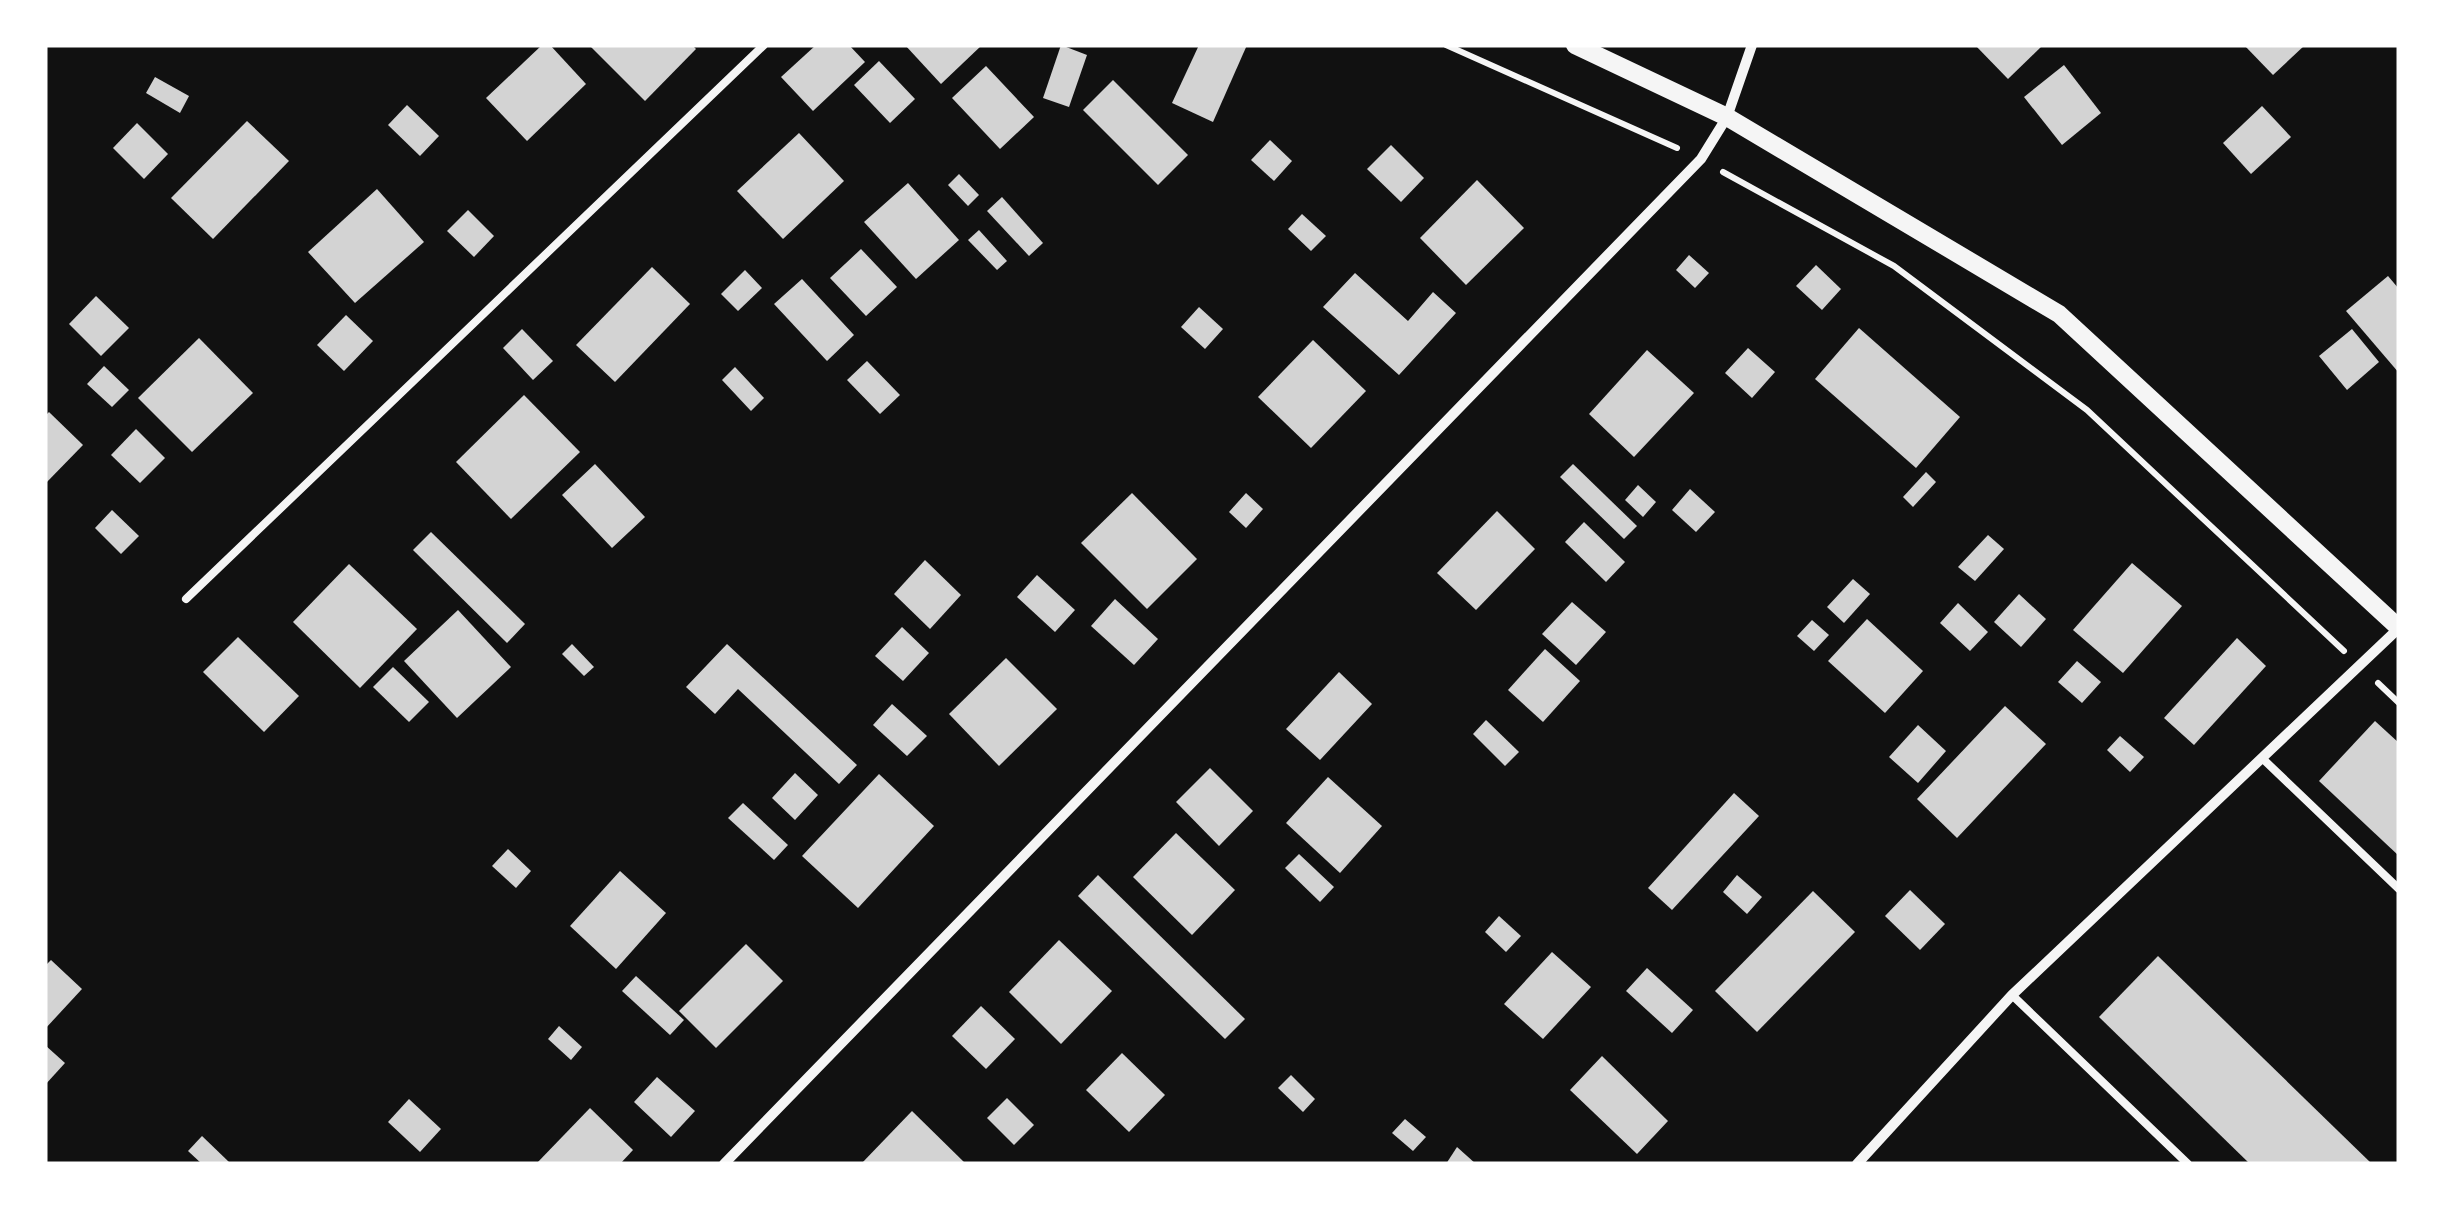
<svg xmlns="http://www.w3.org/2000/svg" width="2444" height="1209" viewBox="0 0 2444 1209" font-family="'Noto Serif',serif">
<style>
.building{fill:#d3d3d3}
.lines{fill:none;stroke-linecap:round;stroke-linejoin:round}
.path{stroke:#f5f5f5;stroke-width:6}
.service{stroke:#f5f5f5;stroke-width:8}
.minor{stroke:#f5f5f5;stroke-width:10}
.tertiary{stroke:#f5f5f5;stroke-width:18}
</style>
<rect width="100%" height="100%" fill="#111"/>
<g class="building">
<polygon points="542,45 550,45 586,84 527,141 486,98"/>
<polygon points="589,45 692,45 696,49 645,101"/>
<polygon points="816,45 849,45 865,62 813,111 781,77"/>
<polygon points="905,45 982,45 941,84"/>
<polygon points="1061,45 1087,55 1069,107 1043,98"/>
<polygon points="1199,45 1247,45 1213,122 1172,103"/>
<polygon points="1975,45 2043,45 2008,79"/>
<polygon points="2244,45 2305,45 2273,75"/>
<polygon points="879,61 915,99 890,123 854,85"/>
<polygon points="2064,65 2101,113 2062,145 2024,97"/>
<polygon points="986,66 1034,117 1000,149 952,98"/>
<polygon points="155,77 189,96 180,113 146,93"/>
<polygon points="1113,80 1188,155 1158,185 1083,110"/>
<polygon points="407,105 439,136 420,156 388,125"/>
<polygon points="2262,106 2291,137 2251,174 2223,143"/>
<polygon points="247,121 289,161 213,239 171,198"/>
<polygon points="137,123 168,154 144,179 113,148"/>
<polygon points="799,133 844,181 783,239 737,191"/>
<polygon points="1270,140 1292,161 1274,181 1251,160"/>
<polygon points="1391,145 1424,178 1401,202 1367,169"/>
<polygon points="959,174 979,195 968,206 948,185"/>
<polygon points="1477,180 1524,228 1466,285 1420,238"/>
<polygon points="908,183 959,240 916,279 864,222"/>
<polygon points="377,189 424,242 355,303 308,252"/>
<polygon points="1002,197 1043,243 1029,256 987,211"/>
<polygon points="468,210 494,236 474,257 447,231"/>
<polygon points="1302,214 1326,236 1311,251 1288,229"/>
<polygon points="979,230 1007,261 997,270 968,240"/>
<polygon points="861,249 897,287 866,316 830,278"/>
<polygon points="1689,255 1709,273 1695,288 1676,270"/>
<polygon points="1816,265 1841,289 1822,310 1796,286"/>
<polygon points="652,267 690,304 615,382 576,345"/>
<polygon points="745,270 762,288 738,311 721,294"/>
<polygon points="1355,273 1408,321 1433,292 1456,313 1399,375 1323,307"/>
<polygon points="2388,276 2399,289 2399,373 2346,311"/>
<polygon points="802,279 854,335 827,361 774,304"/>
<polygon points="96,296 129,328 101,356 69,324"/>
<polygon points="1199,307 1223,329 1205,349 1181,327"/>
<polygon points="346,315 373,341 344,371 317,345"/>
<polygon points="1859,328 1960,417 1916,468 1815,379"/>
<polygon points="522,329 553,361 533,380 503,348"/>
<polygon points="2352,329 2379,362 2347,390 2319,356"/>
<polygon points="199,338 253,393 192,452 138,398"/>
<polygon points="1313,340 1366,391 1311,448 1258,397"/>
<polygon points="1748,348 1775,372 1752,398 1725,373"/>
<polygon points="1647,350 1694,393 1634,457 1589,414"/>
<polygon points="867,361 900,395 880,414 847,380"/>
<polygon points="104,366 129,390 112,407 87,384"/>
<polygon points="735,367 764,398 751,411 722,380"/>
<polygon points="524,395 580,452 511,519 456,462"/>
<polygon points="49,412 83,445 45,484 45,416"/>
<polygon points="136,429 165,458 140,483 111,455"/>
<polygon points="595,464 645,517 612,548 562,495"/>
<polygon points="1573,464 1637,526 1624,539 1560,477"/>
<polygon points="1926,472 1936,482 1913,507 1903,497"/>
<polygon points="1638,485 1656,502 1643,517 1625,500"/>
<polygon points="1690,489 1715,512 1696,532 1672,510"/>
<polygon points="1132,493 1197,559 1147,609 1081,543"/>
<polygon points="1246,493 1263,509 1246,528 1229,512"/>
<polygon points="112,510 139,536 121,554 95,528"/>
<polygon points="1497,511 1535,549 1476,610 1437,573"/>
<polygon points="1584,522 1625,562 1606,582 1565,542"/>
<polygon points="431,532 525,624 507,643 413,550"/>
<polygon points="1988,535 2004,549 1975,581 1958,567"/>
<polygon points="925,560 961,595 930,629 894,594"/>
<polygon points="2132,563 2182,606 2123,673 2073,630"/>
<polygon points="349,564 417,629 360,688 293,622"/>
<polygon points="1037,575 1075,610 1055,632 1017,597"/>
<polygon points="1853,579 1870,594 1844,623 1827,607"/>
<polygon points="2019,594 2046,619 2021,647 1994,622"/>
<polygon points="1115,599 1158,639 1134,665 1091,626"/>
<polygon points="1572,602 1606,632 1576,665 1542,634"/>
<polygon points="1958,603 1988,632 1970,651 1940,623"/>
<polygon points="458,610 511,667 457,718 404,661"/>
<polygon points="1867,619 1923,671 1885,713 1828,661"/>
<polygon points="1812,620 1829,635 1814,651 1797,636"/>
<polygon points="902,627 929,653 903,681 875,656"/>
<polygon points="238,637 299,696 264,732 203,672"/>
<polygon points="2237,638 2266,666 2194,745 2164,718"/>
<polygon points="572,644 594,667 584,676 562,654"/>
<polygon points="727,644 857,765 839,784 738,689 715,714 686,687"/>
<polygon points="1545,649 1580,681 1543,722 1508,690"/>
<polygon points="1006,658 1057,709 999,766 949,714"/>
<polygon points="2077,661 2101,682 2082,703 2058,682"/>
<polygon points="393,667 429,702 409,722 373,687"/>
<polygon points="1339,672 1372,704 1320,760 1286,729"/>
<polygon points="892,704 927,736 907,756 873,725"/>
<polygon points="2005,706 2046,744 1957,838 1917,799"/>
<polygon points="1486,720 1519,752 1505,766 1473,734"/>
<polygon points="2375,721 2399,743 2399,856 2319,781"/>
<polygon points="1918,725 1946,751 1918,783 1889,757"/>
<polygon points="2120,736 2144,757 2130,772 2107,750"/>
<polygon points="1210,768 1253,811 1219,846 1176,802"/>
<polygon points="795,773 818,795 795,820 772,798"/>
<polygon points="879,774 934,826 858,908 802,856"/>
<polygon points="1328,777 1382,826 1340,873 1286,823"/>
<polygon points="1734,793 1759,816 1672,910 1648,888"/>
<polygon points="743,803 788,845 774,860 728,818"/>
<polygon points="1176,833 1235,890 1192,935 1133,877"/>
<polygon points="508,849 531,871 516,888 492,866"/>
<polygon points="1299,854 1334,887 1320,902 1285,868"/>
<polygon points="620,871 666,913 616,969 570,926"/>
<polygon points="1098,875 1245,1019 1225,1039 1078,896"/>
<polygon points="1737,875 1762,897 1747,914 1723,892"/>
<polygon points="1910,890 1945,924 1920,950 1885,916"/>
<polygon points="1813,891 1855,932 1757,1032 1715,991"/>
<polygon points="1499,916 1521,936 1506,952 1485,932"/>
<polygon points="1059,940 1112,991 1061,1044 1009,992"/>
<polygon points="746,944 783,981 716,1048 679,1011"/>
<polygon points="1552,952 1591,987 1543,1039 1504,1004"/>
<polygon points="2158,956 2372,1164 2250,1164 2099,1017"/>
<polygon points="51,960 82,989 45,1029 45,966"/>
<polygon points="1647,968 1693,1010 1672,1033 1626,991"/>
<polygon points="636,976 684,1020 670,1035 622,991"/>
<polygon points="981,1006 1015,1039 986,1069 952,1036"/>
<polygon points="559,1026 582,1047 571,1060 548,1039"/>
<polygon points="45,1045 65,1063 45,1085"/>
<polygon points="1122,1053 1165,1095 1129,1132 1086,1090"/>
<polygon points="1602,1056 1668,1121 1637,1154 1570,1090"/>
<polygon points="1291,1075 1315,1099 1303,1112 1278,1088"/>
<polygon points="657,1077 695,1111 671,1137 634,1102"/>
<polygon points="1007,1098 1034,1125 1014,1145 987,1118"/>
<polygon points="409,1099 441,1129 420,1152 388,1122"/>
<polygon points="590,1108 633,1150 620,1164 536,1164"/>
<polygon points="912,1111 966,1164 861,1164"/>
<polygon points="1405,1119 1426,1137 1413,1151 1392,1133"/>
<polygon points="202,1136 229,1162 227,1164 202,1164 188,1151"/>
<polygon points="1457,1147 1476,1164 1446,1164"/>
</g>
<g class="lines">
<g class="path">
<polyline points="1446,45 1677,148"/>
<polyline points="1723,172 1894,266 2087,410 2344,651"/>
<polyline points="2378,683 2399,703"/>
</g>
<g class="service">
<polyline points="186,599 764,45"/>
<polyline points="2263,759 2399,889"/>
<polyline points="2012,995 2188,1164"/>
</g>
<g class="minor">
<polyline points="724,1164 1701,159 1727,117 1752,45"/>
<polyline points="1857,1164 2012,995 2399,628"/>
</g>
<polyline class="tertiary" points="1575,45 1727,117 2059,314 2399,628"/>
</g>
<rect width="2444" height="1209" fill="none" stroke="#ffffff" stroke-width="95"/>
</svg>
